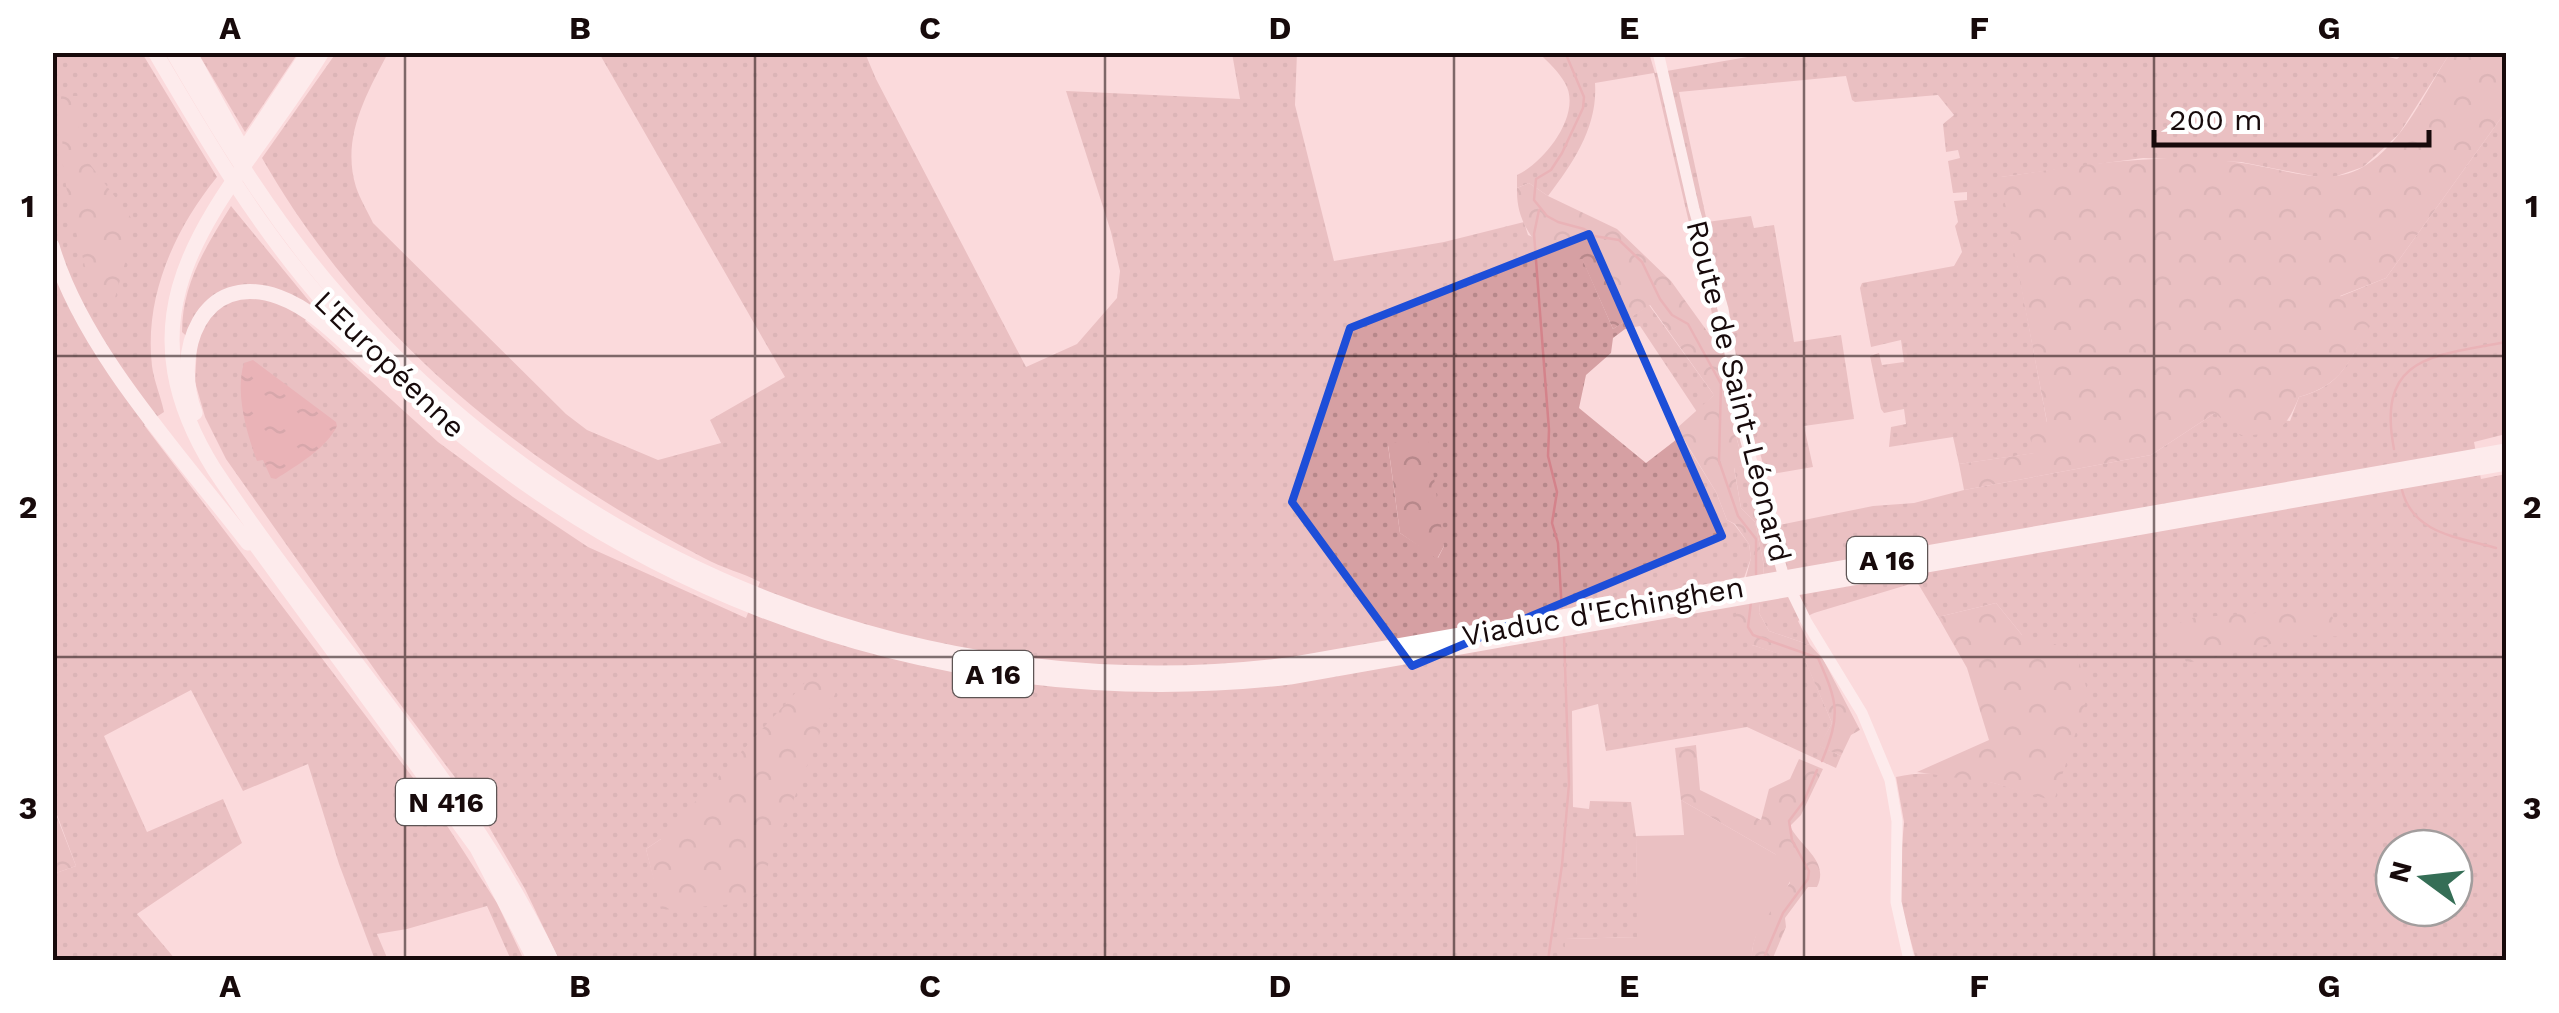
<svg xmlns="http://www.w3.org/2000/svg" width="2559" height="1013" viewBox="0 0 2559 1013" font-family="'Work Sans',sans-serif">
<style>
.grass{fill:url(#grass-dots);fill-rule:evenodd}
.forest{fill:url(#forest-crowns)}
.park{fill:#d6a0a3}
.water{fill:url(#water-ripples)}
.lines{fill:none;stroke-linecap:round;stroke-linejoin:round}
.stream{stroke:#d4838b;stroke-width:2.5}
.tertiary{stroke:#fff;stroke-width:11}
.trunk{stroke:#fff;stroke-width:15}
.motorway{stroke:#fff;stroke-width:15}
.marked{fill:none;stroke:#1d4ed8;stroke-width:8;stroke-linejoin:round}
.grid{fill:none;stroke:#170a0b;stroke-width:2.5;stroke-opacity:0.55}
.labels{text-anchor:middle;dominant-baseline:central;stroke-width:9;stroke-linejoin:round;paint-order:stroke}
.shield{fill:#fff;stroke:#5d5454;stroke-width:2.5}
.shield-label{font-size:28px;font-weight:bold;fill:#170a0b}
.street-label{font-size:30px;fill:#170a0b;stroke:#fff}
.neatline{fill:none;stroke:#170a0b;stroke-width:4}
.grid-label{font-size:32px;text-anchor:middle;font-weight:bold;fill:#170a0b}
</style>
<defs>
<pattern id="grass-dots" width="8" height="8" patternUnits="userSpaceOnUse" patternTransform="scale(2.5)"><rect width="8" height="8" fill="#d6a0a3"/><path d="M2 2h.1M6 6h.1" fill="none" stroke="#b7888b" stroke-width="1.8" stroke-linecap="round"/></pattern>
<pattern id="forest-crowns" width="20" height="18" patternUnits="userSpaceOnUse" patternTransform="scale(2.5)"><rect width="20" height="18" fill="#d6a0a3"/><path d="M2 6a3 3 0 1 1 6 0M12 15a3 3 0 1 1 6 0" fill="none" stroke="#b7888b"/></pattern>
<pattern id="water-ripples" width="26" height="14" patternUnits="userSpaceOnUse" patternTransform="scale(2.5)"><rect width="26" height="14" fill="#d4838b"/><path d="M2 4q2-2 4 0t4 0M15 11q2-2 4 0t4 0" fill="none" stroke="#ab6970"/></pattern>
</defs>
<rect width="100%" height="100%" fill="#fbdadc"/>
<g class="grass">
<path d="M 1776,52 L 2366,52 L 2397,59 L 2404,53 L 2450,53 L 2399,134 L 2363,167 L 2328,179 L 2241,162 L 2143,158 L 2001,177 L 2047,423 L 2035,453 L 1959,464 L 1953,437 L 1889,447 L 1891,427 L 1906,424 L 1904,409 L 1884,413 L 1881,409 L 1870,356 L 1879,353 L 1882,365 L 1904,362 L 1901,340 L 1871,347 L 1860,288 L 1862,283 L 1954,266 L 1962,252 L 1955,226 L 1958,222 L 1954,201 L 1967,200 L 1967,192 L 1953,193 L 1948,161 L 1960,158 L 1958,150 L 1946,152 L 1943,124 L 1954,115 L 1938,95 L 1855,102 L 1852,100 L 1846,76 L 1679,92 L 1707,222 L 1751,216 L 1754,228 L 1774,225 L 1794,342 L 1841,335 L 1854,419 L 1804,426 L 1813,467 L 1766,475 L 1760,453 L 1742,458 L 1731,417 L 1704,271 L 1690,227 L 1654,73 L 1595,83 C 1598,126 1574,162 1548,196 L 1529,183 L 1517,188 L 1517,175 C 1544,163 1583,114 1565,83 C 1559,72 1548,62 1539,53 L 1649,53 L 1655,73 Z"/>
<path d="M 53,53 L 142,53 L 217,177 C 174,230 144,297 152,366 C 154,381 161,397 164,412 L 144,425 L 433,804 L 497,903 L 524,960 L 511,960 L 487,906 L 407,929 L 377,934 L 388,960 L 375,960 L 339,864 L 308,764 L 243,791 L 191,690 L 104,736 L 147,832 L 223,799 L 242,843 L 137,914 L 176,960 L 53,960 L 53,874 L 76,866 L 53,804 Z"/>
<polygon points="198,53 298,53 245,132"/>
<path d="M 336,53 L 388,53 C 366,95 341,138 356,187 C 360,199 368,212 373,223 L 566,414 L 587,430 L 658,460 L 721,443 L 710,420 L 785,377 L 599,53 L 865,53 L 876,79 L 1026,367 L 1077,344 L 1117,298 L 1120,271 L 1111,232 L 1066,91 L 1240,99 L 1232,53 L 1297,53 L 1295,105 L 1334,261 L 1444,242 L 1524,222 L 1528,235 L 1582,258 L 1613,329 L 1649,305 L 1714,395 L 1697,412 L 1640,326 L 1625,329 L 1613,338 L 1611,353 L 1586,375 L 1579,408 L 1646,463 L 1681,436 L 1716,492 L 1727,520 L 1734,524 L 1749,544 L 1751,558 L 1744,578 L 1752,645 L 1806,662 L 1832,723 L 1820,746 L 1841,756 L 1836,768 L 1747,727 L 1606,751 L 1598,704 L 1572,711 L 1573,807 L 1589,809 L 1590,801 L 1631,802 L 1636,836 L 1638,937 L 1566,939 L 1565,960 L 559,960 L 525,889 L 478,808 L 382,680 L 226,459 L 205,417 L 195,382 L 197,346 L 182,332 C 182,284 206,246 231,206 L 314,307 L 305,321 L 438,442 L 513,497 L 588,547 L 746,618 L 760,582 C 743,573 722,568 704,558 C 523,464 364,337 262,158 ZM 1388,445 L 1444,546 L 1438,558 L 1400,533 ZM 661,839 L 702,905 L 662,909 L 646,849 Z"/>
<path d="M 2506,111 L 2506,434 L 2474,442 L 2481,479 L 2506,474 L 2506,952 L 2498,960 L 1916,960 L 1898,894 L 1904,822 L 1896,777 C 1946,765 2005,786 2054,800 L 2022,635 L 1996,603 L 1938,617 L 1917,582 L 1814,613 L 1798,621 L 1810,645 L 1769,631 L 1759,613 L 1764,566 L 1755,522 L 1741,508 L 1734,467 L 1744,466 L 1765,528 L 1873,506 L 1914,503 L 1964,490 L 2151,455 L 2215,413 L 2290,421 L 2299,397 C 2343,385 2347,363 2369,326 L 2339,297 L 2386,278 ZM 2394,848 L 2454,848 L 2454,908 L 2394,908 Z"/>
</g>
<g class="forest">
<path d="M 2450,53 L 2506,53 L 2506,111 L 2386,278 L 2340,296 L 2370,326 C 2347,363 2344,384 2299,397 C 2284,433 2278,433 2241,436 L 2215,413 L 2151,455 L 1964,490 L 1959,464 L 2034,453 L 2027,426 L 2047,422 L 2000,177 C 2086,165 2173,149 2259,166 C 2294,172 2330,186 2363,167 C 2403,144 2426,90 2450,53 Z"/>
<polygon points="61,96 79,96 79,150 132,219 129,249 114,301 91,289 69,205 63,165"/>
<path d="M 1529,183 L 1548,196 L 1617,229 L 1671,281 L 1720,349 L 1731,417 L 1744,466 L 1734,468 L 1741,508 L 1755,522 L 1764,566 L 1759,613 L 1769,631 L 1810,645 L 1823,659 L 1860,730 L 1851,735 L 1841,756 L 1819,746 L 1832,723 L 1806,663 L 1752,645 L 1744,639 L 1735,618 L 1751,558 L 1749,544 L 1735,524 L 1727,520 L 1716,492 L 1677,428 L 1714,395 L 1650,305 L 1613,329 L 1582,259 L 1552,261 C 1531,238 1516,220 1517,188 Z"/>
<polygon points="1428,437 1444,546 1437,559 1400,533 1388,444"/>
<polygon points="1996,603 2022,635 2076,650 2088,694 2054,801 1993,783 1917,772 1989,740 1967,668 1938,617"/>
<polygon points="2320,608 2344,626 2345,637 2310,635 2187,663 2165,629 2191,618"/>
<polygon points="810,677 839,684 757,893 746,903 661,910 646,849 661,839"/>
<path d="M 1696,745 L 1700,790 L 1761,820 L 1769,789 L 1790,779 L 1799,759 L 1823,769 L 1801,815 L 1790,826 C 1800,847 1830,861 1817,887 L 1808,887 L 1785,918 L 1786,927 L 1772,960 L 1752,960 C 1750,932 1773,904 1790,883 L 1775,854 L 1681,800 L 1675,748 Z"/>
<polygon points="52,804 76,866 53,874 52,874"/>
</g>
<path class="park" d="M 1681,800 L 1775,854 L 1792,873 C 1788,900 1750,923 1752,960 L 1565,960 L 1565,939 L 1637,937 L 1636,836 L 1684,835 Z"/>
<path class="water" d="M 253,360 L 336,422 L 337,426 C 326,449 297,465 276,479 L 271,478 L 263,460 L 257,461 C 246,432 235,392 244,363 Z"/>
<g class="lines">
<g class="stream">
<polyline points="1565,52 1584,97 1583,108 1562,153 1551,170 1536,179 1534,200 1547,216 1558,222 1584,229 1594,236 1619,240 1642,262 1660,299 1672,315 1688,324 1721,384 1719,461 1738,516 1756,539 1756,574"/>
<polyline points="1539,210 1534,234 1549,430 1548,456 1557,492 1552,523 1558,543 1562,613"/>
<path d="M 2394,449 C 2376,355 2434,356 2506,342"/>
<path d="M 2402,490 C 2413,534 2458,537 2496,548"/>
<path d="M 1751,602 L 1748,627 L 1753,635 L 1818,658 C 1838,703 1841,714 1822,761"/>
<polyline points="1548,960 1562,865 1569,784 1564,636"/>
<polyline points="1763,960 1783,913 1808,879 1809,871 1792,840 1789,821 1804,801 1817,770"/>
</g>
<polyline class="tertiary" points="1658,52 1694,209 1723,309 1741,423 1783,574 1806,621 1862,713 1890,780 1897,821 1896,902 1909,960"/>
<polyline class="trunk" points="337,656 477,848 535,960"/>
<g class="motorway">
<path d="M 155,52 C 206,139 257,226 324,302 C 566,580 924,719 1290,677 L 2506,463"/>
<path d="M 173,52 C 224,140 276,226 344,302 C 582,572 938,711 1295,664 L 2506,451"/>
<polyline points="189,52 245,154"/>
<path d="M 322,52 C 235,195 104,292 214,469 C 324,635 464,779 551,960"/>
<polyline points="242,153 309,52"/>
<path d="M 52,246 C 82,350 182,457 248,543"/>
<path d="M 195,413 C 172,353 201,269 279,297 C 315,310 343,342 371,367"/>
<polyline points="247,533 337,656"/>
</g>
</g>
<path d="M0 0H2559V1013H0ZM 1589,234 L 1722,536 L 1412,666 L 1292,502 L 1350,328 Z" fill="#fbdadc" fill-opacity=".55" fill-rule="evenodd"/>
<path class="marked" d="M 1589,234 L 1722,536 L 1412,666 L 1292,502 L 1350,328 Z"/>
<path class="grid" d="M 405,52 L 405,960M 755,52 L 755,960M 1105,52 L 1105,960M 1454,52 L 1454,960M 1804,52 L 1804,960M 2154,52 L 2154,960M 52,356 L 2506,356M 52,657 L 2506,657"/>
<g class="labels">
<g class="shield">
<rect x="1847" y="537" width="80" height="46" rx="8"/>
<rect x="953" y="651" width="80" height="46" rx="8"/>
<rect x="396" y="779" width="100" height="46" rx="8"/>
</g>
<g class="shield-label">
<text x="1887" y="560">A 16</text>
<text x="993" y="674">A 16</text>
<text x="446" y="802">N 416</text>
</g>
<g class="street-label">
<text transform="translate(390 364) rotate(44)">L'Européenne</text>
<text transform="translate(1739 391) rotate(76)">Route de Saint-Léonard</text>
<text transform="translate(1603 611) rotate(-10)">Viaduc d'Echinghen</text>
</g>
</g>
<rect width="2559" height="1013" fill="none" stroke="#ffffff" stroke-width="110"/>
<g transform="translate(2424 878) rotate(285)"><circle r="48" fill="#ffffff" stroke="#a29d9d" stroke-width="2.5"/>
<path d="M0-8L18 38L0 25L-18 38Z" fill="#356e56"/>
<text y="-15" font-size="28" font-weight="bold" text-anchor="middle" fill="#170a0b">N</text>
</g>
<path d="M2154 130v15h275v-15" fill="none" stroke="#170a0b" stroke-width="5"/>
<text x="2169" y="130" font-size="30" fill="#170a0b" stroke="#ffffff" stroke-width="8" paint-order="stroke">200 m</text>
<rect x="55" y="55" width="2449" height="903" class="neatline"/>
<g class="grid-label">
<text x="230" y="39">A</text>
<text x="580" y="39">B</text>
<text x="930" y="39">C</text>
<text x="1280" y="39">D</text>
<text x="1629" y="39">E</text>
<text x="1979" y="39">F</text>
<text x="2329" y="39">G</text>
<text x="28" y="217">1</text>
<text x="2532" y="217">1</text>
<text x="28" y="518">2</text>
<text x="2532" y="518">2</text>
<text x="28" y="819">3</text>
<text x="2532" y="819">3</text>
<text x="230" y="997">A</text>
<text x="580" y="997">B</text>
<text x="930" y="997">C</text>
<text x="1280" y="997">D</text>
<text x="1629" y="997">E</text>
<text x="1979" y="997">F</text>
<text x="2329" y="997">G</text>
</g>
</svg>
